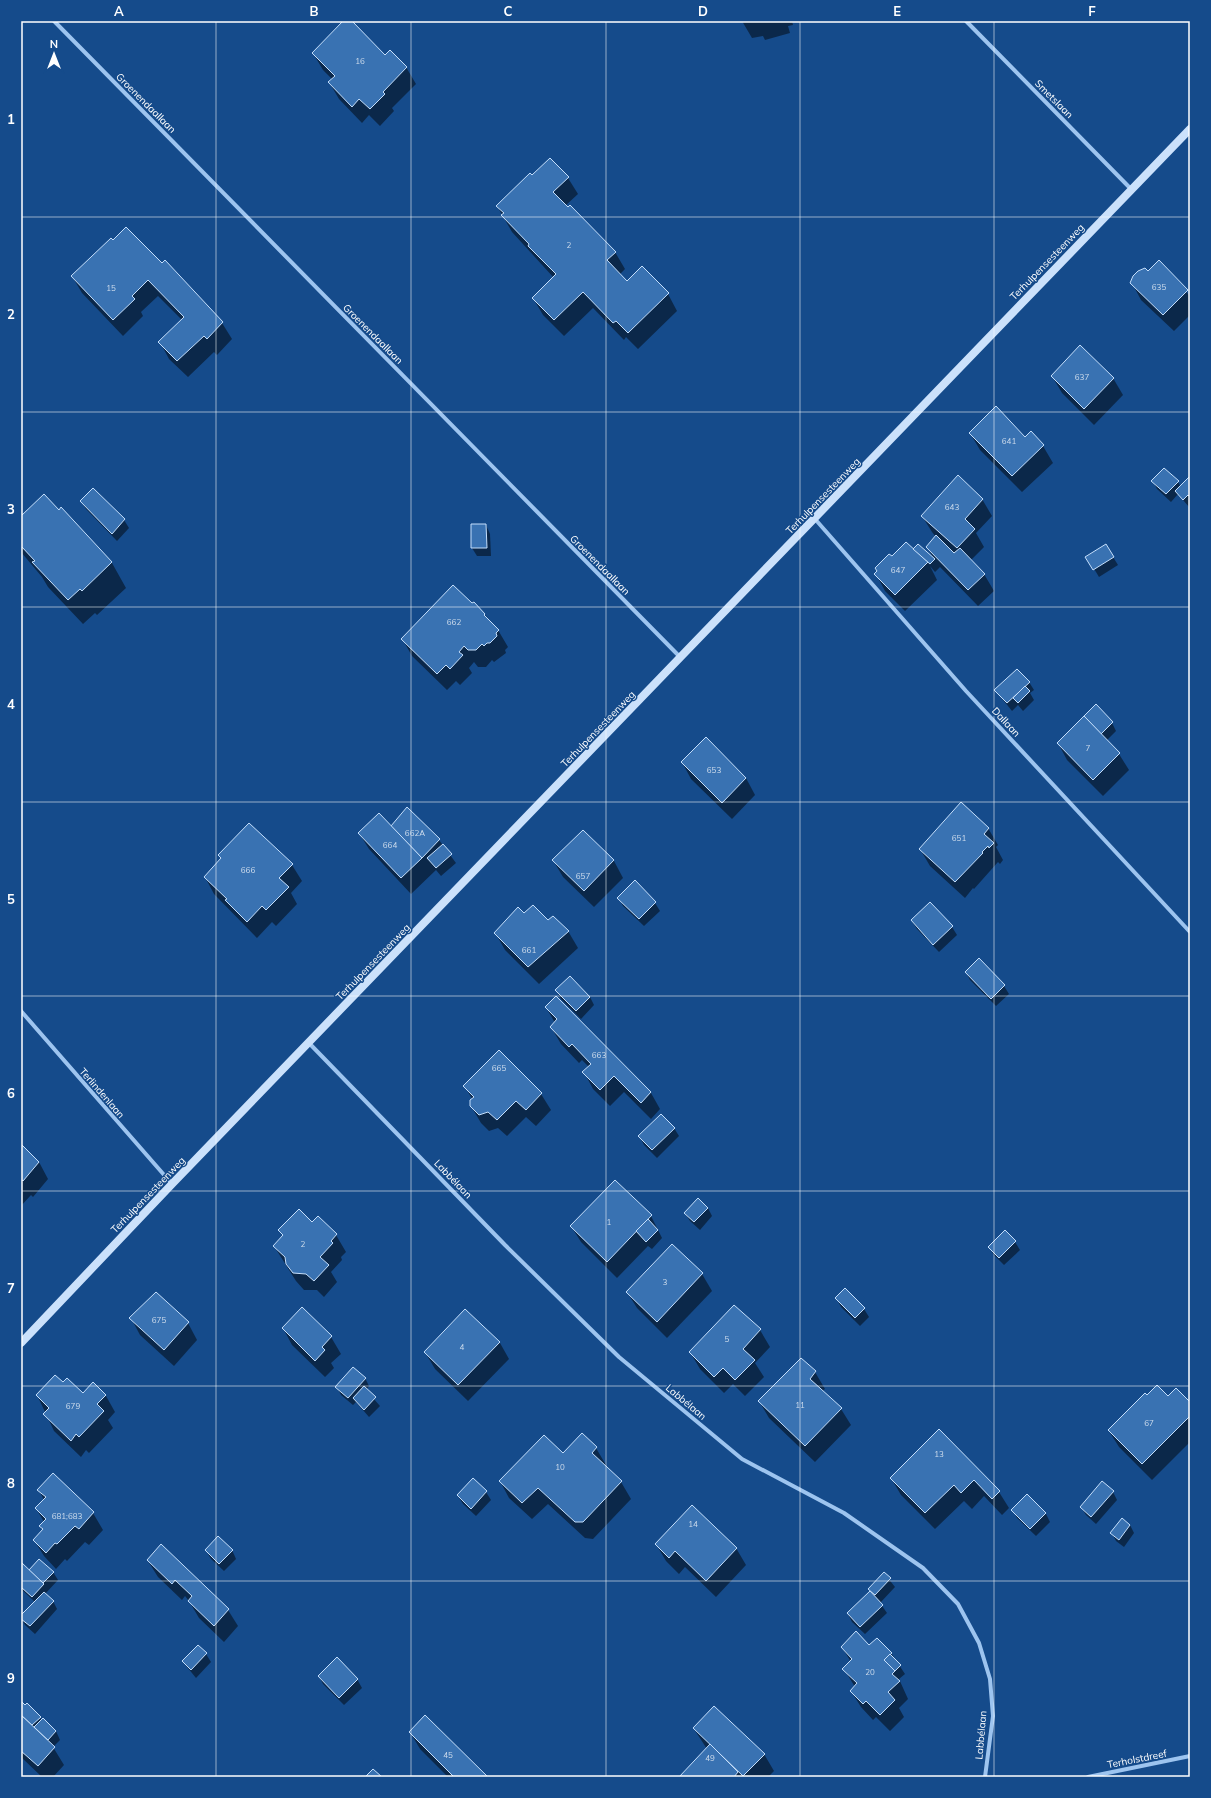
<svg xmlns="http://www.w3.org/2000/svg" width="1211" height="1798" viewBox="0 0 1211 1798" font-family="Mulish,sans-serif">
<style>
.shadow{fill:#0007}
.building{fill:#3972b2;stroke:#c4defb}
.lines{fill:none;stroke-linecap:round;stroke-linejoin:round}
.minor{stroke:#9dc4ef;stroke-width:4}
.secondary{stroke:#cbe1fb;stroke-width:8}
.grid{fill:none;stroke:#fff;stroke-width:1;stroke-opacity:0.55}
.labels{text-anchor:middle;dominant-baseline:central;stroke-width:3;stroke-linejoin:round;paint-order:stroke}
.number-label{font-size:8px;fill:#cedcec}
.street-label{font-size:10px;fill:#fff;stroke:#154b8b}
.neatline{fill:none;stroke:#fff;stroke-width:1.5}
.grid-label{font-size:13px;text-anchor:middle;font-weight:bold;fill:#fff}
</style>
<rect width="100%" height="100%" fill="#154b8b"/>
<g class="shadow">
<polygon points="345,21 350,21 385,56 406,67 416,84 392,108 394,111 380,126 369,115 362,123 339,99 329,82 332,79 323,70 313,53"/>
<polygon points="742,21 792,21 793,25 788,26 790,33 765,40 763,36 752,38"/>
<polygon points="532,176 568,178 578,194 565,206 615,252 625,269 620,274 627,282 668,294 677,311 638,349 626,337 624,340 593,308 564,336 543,315 533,298 554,278 512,232 497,206"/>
<polygon points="165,261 222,323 232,339 217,355 214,352 188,377 169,359 160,342 182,320 158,296 141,312 143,316 123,336 82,293 72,276 162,265"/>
<polygon points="1158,262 1190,296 1190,315 1174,331 1141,300 1132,283 1148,273"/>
<polygon points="1052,376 1113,378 1123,395 1094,425 1062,393"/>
<polygon points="970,433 1025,438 1031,433 1043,446 1053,463 1022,492 980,450"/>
<polygon points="1190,478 1189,507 1178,494 1171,502 1157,489 1153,481 1178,482 1181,487"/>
<polygon points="982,499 992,516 976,533 984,547 971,560 984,574 994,591 978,606 940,567 935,572 930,566 937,580 905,611 885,591 876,574 892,558 917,553 934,559 927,547 936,537 932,532 922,516"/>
<polygon points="81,501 124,520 129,528 117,541 86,509"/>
<polygon points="61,509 112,563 126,588 97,615 95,613 83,624 48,587 42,577 21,552 21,518 59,511"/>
<polygon points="486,525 490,534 491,556 477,556 472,548"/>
<polygon points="1087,557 1113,557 1118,565 1099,577"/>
<polygon points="484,614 498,630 508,647 505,650 506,653 494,662 492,660 486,667 478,667 474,662 469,668 472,673 460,685 456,681 447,690 412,656 403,640"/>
<polygon points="1029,682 1034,690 1030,693 1034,700 1023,711 1018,705 1012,711 996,691"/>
<polygon points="1112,723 1116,731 1106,741 1119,754 1129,770 1103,796 1067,760 1058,743"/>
<polygon points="706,738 746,778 755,795 732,819 691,779 682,762"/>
<polygon points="407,809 439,840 456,863 441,876 436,870 411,894 369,849 359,833 391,827"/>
<polygon points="988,828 998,845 996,847 1003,860 1000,864 998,862 974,889 973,888 965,898 930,866 920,849"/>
<polygon points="583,831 614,861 623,878 594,907 563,877 553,860"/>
<polygon points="219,856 292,865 302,881 291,893 297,904 276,926 272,922 257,938 214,894 205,877 222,859"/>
<polygon points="635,882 655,903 660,911 644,926 623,906 619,898"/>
<polygon points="524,915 548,922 568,931 578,948 539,984 505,950 496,934"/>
<polygon points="912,921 952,927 957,935 939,952 917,929"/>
<polygon points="966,972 1004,986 1009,994 996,1006 970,980"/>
<polygon points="556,990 590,997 594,1005 581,1019 561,999"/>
<polygon points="556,997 651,1093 660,1109 651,1119 624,1092 610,1106 593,1089 584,1072 589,1067 582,1060 579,1063 561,1044 551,1027 555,1023 546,1007"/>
<polygon points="465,1086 541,1094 551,1110 536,1126 526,1117 507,1136 498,1128 489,1131 481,1123 471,1106 472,1099"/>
<polygon points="674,1128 679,1136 657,1158 644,1145 640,1137"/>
<polygon points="21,1145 39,1162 48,1179 33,1197 31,1195 21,1206"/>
<polygon points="615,1181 651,1216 662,1238 652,1249 648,1246 617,1278 581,1242 571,1226"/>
<polygon points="708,1208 712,1216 700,1230 690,1221 685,1213"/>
<polygon points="312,1223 336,1235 346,1252 341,1257 342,1260 331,1272 337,1282 324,1297 317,1290 304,1290 296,1281 274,1246 283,1236 280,1230"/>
<polygon points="1015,1242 1020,1250 1004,1265 994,1255 989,1247"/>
<polygon points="672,1245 702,1274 712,1291 667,1338 637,1308 627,1292"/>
<polygon points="837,1299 864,1309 869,1317 860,1326 841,1307"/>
<polygon points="302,1309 331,1337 341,1354 331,1363 334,1368 325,1377 292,1345 283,1328"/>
<polygon points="465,1310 500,1343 509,1359 468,1401 435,1369 425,1352"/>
<polygon points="131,1318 188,1323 197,1340 174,1366 140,1335"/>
<polygon points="760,1330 770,1347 755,1363 764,1377 745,1396 733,1384 724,1393 700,1369 690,1352"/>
<polygon points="815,1372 825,1389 822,1391 841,1409 851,1425 815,1462 769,1418 759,1401"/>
<polygon points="365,1378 369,1386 366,1390 380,1406 369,1417 356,1402 353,1405 341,1395 337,1387"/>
<polygon points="63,1383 83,1394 93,1384 106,1396 115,1412 108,1420 113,1428 89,1453 86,1450 81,1457 54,1431 37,1395"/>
<polygon points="1147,1396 1168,1397 1190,1403 1190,1442 1152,1480 1119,1447 1109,1431"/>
<polygon points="939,1431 999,1492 1009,1508 1002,1515 984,1496 972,1509 964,1501 935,1529 901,1495 891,1478"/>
<polygon points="582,1435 596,1448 606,1465 605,1466 621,1482 631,1499 593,1539 585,1538 548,1504 532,1519 509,1498 500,1481 563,1455"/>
<polygon points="53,1474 93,1513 103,1530 89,1545 85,1542 67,1561 65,1559 56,1569 44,1556 34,1540 43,1530 40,1526 44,1522 36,1508 44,1500 39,1490"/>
<polygon points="473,1479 486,1492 491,1500 476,1516 463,1504 458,1496"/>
<polygon points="1113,1492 1117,1500 1096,1524 1086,1515 1081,1507"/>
<polygon points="1027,1495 1046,1514 1050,1522 1036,1536 1017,1518 1013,1510"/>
<polygon points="1130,1525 1134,1533 1124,1547 1116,1541 1112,1533"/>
<polygon points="656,1544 736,1548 746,1565 716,1597 685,1567 679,1574 666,1561"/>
<polygon points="206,1550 232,1550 236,1559 224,1571 211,1559"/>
<polygon points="148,1561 228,1610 238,1626 224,1642 199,1618 189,1601 185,1596 182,1600 158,1577"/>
<polygon points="21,1563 29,1571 53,1572 58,1580 45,1594 53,1601 57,1609 35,1634 25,1625 21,1618 35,1602 21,1589"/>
<polygon points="884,1573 895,1587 880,1603 887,1613 865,1634 852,1622 848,1614 870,1591 869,1589"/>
<polygon points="869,1646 891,1653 905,1674 899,1679 908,1699 899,1708 904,1717 890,1731 876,1717 873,1720 861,1707 851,1691 855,1687 844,1669 851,1662 842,1647"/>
<polygon points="206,1654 211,1662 196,1678 183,1662"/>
<polygon points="319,1676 357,1679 362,1688 344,1705 323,1684"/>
<polygon points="21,1703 56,1731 60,1740 53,1747 64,1765 53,1777 42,1777 21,1757"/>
<polygon points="694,1729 764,1754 774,1771 768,1777 681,1777 707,1749"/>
<polygon points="410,1732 487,1777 448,1777 420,1749"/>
</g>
<g class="building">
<polygon points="343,21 352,21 385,55 390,50 407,67 383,92 385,94 370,109 359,99 352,107 328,82 335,76 312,53"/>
<polygon points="550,158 569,177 553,192 568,207 570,205 616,252 607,260 627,281 642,266 669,293 628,333 616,321 613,323 583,292 554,320 532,298 556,274 528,246 529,244 501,215 504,213 496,206 530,173 532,175"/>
<polygon points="126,227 162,263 165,260 223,322 207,339 204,336 177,361 158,342 184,317 148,280 132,296 135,299 113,320 71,276 111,238 113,240"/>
<polygon points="1159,260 1188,290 1163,315 1130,283 1133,276 1138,271 1145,268 1148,271"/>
<polygon points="1080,345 1114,378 1084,409 1051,376"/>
<polygon points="996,406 1025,437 1031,431 1044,445 1012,476 969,433"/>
<polygon points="1164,468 1179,481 1166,494 1151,481"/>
<polygon points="958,475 983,499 965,519 975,529 957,548 921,516"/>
<polygon points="1190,476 1190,497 1188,495 1183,500 1175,491"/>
<polygon points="93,488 125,519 112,534 80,501"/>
<polygon points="44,494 59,510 61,507 112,562 82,591 80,589 68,600 32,562 35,561 21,546 21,516"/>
<polygon points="471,524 486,524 487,548 471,548"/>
<polygon points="936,535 954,553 960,548 985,574 968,590 926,547"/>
<polygon points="906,542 928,562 895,595 874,574 877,571 875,568 889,554 892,556"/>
<polygon points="918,544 935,559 930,564 913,549"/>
<polygon points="1106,544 1114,557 1093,570 1085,557"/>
<polygon points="453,585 472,603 474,602 485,614 484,615 499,630 496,633 497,636 490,643 487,643 484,646 482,644 476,650 468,650 464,646 459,652 463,655 450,669 446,665 437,674 401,639"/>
<polygon points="1017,669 1030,682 1007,703 994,690"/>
<polygon points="1025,686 1030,691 1018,703 1013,698"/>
<polygon points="1096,704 1113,722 1101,734 1084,716"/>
<polygon points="1084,716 1120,753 1093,780 1057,743"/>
<polygon points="706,737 746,778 722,803 681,762"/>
<polygon points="961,802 989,828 984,834 994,843 989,848 988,846 982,852 983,853 955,882 919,849"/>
<polygon points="407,807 440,839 422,858 391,826"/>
<polygon points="379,813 422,858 401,878 358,833"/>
<polygon points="249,823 293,864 279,878 289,887 266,910 262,906 247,922 225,900 227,899 204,877 221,858 218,855"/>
<polygon points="583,830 614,860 584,891 552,860"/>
<polygon points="443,844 452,854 436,868 427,858"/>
<polygon points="635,880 656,902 639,919 617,898"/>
<polygon points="930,902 953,926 933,945 911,920"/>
<polygon points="533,905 548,920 553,916 569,931 528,967 494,933 518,907 524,913"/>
<polygon points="979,958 1005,985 991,999 965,972"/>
<polygon points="570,976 590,997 576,1011 555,990"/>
<polygon points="556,996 651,1092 641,1103 614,1076 600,1090 582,1072 591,1064 572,1044 569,1047 550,1027 557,1019 545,1007"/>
<polygon points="499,1050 542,1093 526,1110 516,1101 497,1120 488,1112 479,1115 470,1106 470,1100 474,1097 463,1086"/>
<polygon points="661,1114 675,1128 652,1150 638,1136"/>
<polygon points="21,1144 39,1162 23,1181 21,1179"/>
<polygon points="615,1180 652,1215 607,1262 570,1226"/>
<polygon points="698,1198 708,1208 694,1222 684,1213"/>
<polygon points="299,1209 312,1222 318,1216 337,1234 331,1241 333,1243 320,1257 329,1265 314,1281 306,1274 293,1273 286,1264 285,1257 273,1246 283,1235 278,1230"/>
<polygon points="648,1219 658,1230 646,1242 636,1231"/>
<polygon points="1005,1230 1016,1241 999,1258 988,1247"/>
<polygon points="672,1244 703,1273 657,1322 626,1292"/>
<polygon points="845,1288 865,1308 855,1318 835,1298"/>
<polygon points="156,1292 189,1322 164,1350 129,1318"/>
<polygon points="734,1305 761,1329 743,1349 755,1360 735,1380 723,1368 714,1377 689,1352"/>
<polygon points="302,1307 332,1336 322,1347 325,1350 315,1361 282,1328"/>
<polygon points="465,1309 500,1342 458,1385 424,1352"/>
<polygon points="801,1358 816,1371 810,1379 842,1408 805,1446 758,1401"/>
<polygon points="353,1367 366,1378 348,1398 335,1387"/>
<polygon points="55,1375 63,1382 67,1378 83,1393 93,1382 106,1395 97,1404 104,1411 79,1437 76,1434 71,1441 43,1414 49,1408 36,1395"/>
<polygon points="1157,1385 1168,1396 1176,1388 1190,1402 1190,1416 1142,1464 1108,1430 1145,1393 1147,1395"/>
<polygon points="364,1386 376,1397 364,1410 353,1398"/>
<polygon points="939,1429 1000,1491 992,1499 974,1480 961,1493 954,1485 925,1513 890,1478"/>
<polygon points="582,1433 597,1447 592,1453 622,1481 583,1522 575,1522 538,1488 522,1503 499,1481 544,1435 563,1453"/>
<polygon points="53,1473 94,1512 79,1529 75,1526 57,1544 55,1543 46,1553 33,1540 43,1529 39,1526 46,1519 35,1508 46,1497 37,1490"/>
<polygon points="473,1478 487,1491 471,1509 457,1495"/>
<polygon points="1102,1481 1114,1491 1091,1517 1080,1507"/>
<polygon points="1027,1494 1046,1513 1030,1529 1011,1510"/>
<polygon points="692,1505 737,1548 706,1581 675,1551 669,1558 655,1544"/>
<polygon points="1122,1518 1130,1525 1119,1540 1110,1533"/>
<polygon points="218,1536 233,1550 219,1564 205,1550"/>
<polygon points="161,1544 229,1609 214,1626 188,1601 192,1596 175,1580 172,1584 147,1560"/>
<polygon points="39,1559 54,1572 43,1583 29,1570"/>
<polygon points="21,1562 44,1584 32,1597 21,1587"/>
<polygon points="884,1572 891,1578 875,1595 868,1589"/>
<polygon points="870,1591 883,1605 860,1627 847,1613"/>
<polygon points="44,1592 54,1601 30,1626 21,1619 21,1615"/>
<polygon points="856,1631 869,1645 877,1638 892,1653 884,1660 895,1671 892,1674 900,1681 888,1692 895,1700 880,1715 866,1701 863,1704 850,1691 857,1683 842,1669 852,1659 841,1647"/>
<polygon points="198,1645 207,1653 191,1670 182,1661"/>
<polygon points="890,1654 901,1665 895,1671 884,1660"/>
<polygon points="337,1657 358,1679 339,1698 318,1676"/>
<polygon points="21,1701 25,1705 27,1703 41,1717 32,1725 21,1715"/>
<polygon points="714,1706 765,1754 743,1776 693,1728"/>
<polygon points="21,1715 55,1747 38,1766 21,1751"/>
<polygon points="425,1715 488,1777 454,1777 409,1732"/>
<polygon points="43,1718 56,1731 48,1740 34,1727"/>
<polygon points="710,1744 738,1772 734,1777 679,1777"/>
<polygon points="373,1769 382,1777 365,1777"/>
</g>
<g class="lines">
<g class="minor">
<polyline points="54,21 681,658"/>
<polyline points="966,21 1131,189"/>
<polyline points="815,519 966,691 1190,932"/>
<polyline points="21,1011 172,1184"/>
<polyline points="309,1043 505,1245 619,1357 742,1459 844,1513 923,1568 958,1604 979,1643 990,1679 993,1716 985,1777"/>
<polyline points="1088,1777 1190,1756"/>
</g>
<polyline class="secondary" points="21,1343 172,1184 1190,129"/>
</g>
<path class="grid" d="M 216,21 L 216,1777M 411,21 L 411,1777M 606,21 L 606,1777M 800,21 L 800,1777M 994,21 L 994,1777M 21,217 L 1190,217M 21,412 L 1190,412M 21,607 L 1190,607M 21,802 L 1190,802M 21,996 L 1190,996M 21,1191 L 1190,1191M 21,1386 L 1190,1386M 21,1581 L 1190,1581"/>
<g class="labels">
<g class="number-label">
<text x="360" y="61">16</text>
<text x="569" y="245">2</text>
<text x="1159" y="287">635</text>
<text x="111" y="288">15</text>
<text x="1082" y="377">637</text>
<text x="1009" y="441">641</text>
<text x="952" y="507">643</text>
<text x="898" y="570">647</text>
<text x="454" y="622">662</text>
<text x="1088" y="748">7</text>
<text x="714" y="770">653</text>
<text x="415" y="833">662A</text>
<text x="959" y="838">651</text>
<text x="390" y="845">664</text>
<text x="248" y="870">666</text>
<text x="583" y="876">657</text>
<text x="529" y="950">661</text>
<text x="599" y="1055">663</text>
<text x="499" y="1068">665</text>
<text x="609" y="1222">1</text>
<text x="303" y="1244">2</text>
<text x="665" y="1282">3</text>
<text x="159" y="1320">675</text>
<text x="727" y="1339">5</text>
<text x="462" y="1347">4</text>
<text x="800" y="1405">11</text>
<text x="73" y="1406">679</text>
<text x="1149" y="1423">67</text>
<text x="939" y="1454">13</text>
<text x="560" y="1467">10</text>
<text x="67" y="1516">681;683</text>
<text x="693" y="1524">14</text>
<text x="870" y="1672">20</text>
<text x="448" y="1755">45</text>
<text x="710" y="1758">49</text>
</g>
<g class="street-label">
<text transform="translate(1054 99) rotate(45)">Smetslaan</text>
<text transform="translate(146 103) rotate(45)">Groenendaallaan</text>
<text transform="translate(1047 262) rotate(-46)">Terhulpensesteenweg</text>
<text transform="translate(373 334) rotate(45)">Groenendaallaan</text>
<text transform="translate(823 496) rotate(-46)">Terhulpensesteenweg</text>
<text transform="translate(600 565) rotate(45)">Groenendaallaan</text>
<text transform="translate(1006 722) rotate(47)">Dallaan</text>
<text transform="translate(598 729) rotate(-46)">Terhulpensesteenweg</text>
<text transform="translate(373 962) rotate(-46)">Terhulpensesteenweg</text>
<text transform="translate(102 1093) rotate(49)">Terlindenlaan</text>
<text transform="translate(453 1179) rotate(46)">Labbélaan</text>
<text transform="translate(148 1195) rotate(-46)">Terhulpensesteenweg</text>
<text transform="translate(686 1402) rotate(40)">Labbélaan</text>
<text transform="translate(981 1735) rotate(-85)">Labbélaan</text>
<text transform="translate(1137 1759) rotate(-11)">Terholstdreef</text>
</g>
</g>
<rect width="1211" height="1798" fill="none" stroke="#154b8b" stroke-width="44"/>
<g transform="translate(54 54)" stroke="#154b8b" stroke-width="3" paint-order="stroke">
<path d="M0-3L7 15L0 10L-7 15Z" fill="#ffffff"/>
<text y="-6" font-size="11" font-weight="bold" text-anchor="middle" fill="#ffffff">N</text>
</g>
<rect x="22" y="22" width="1167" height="1754" class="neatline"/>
<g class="grid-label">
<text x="119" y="16">A</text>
<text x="314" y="16">B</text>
<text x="508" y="16">C</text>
<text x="703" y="16">D</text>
<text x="897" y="16">E</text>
<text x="1092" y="16">F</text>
<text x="11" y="124">1</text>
<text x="11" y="319">2</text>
<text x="11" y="514">3</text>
<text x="11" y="709">4</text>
<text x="11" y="904">5</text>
<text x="11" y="1098">6</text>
<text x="11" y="1293">7</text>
<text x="11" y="1488">8</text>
<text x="11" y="1683">9</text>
</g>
</svg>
